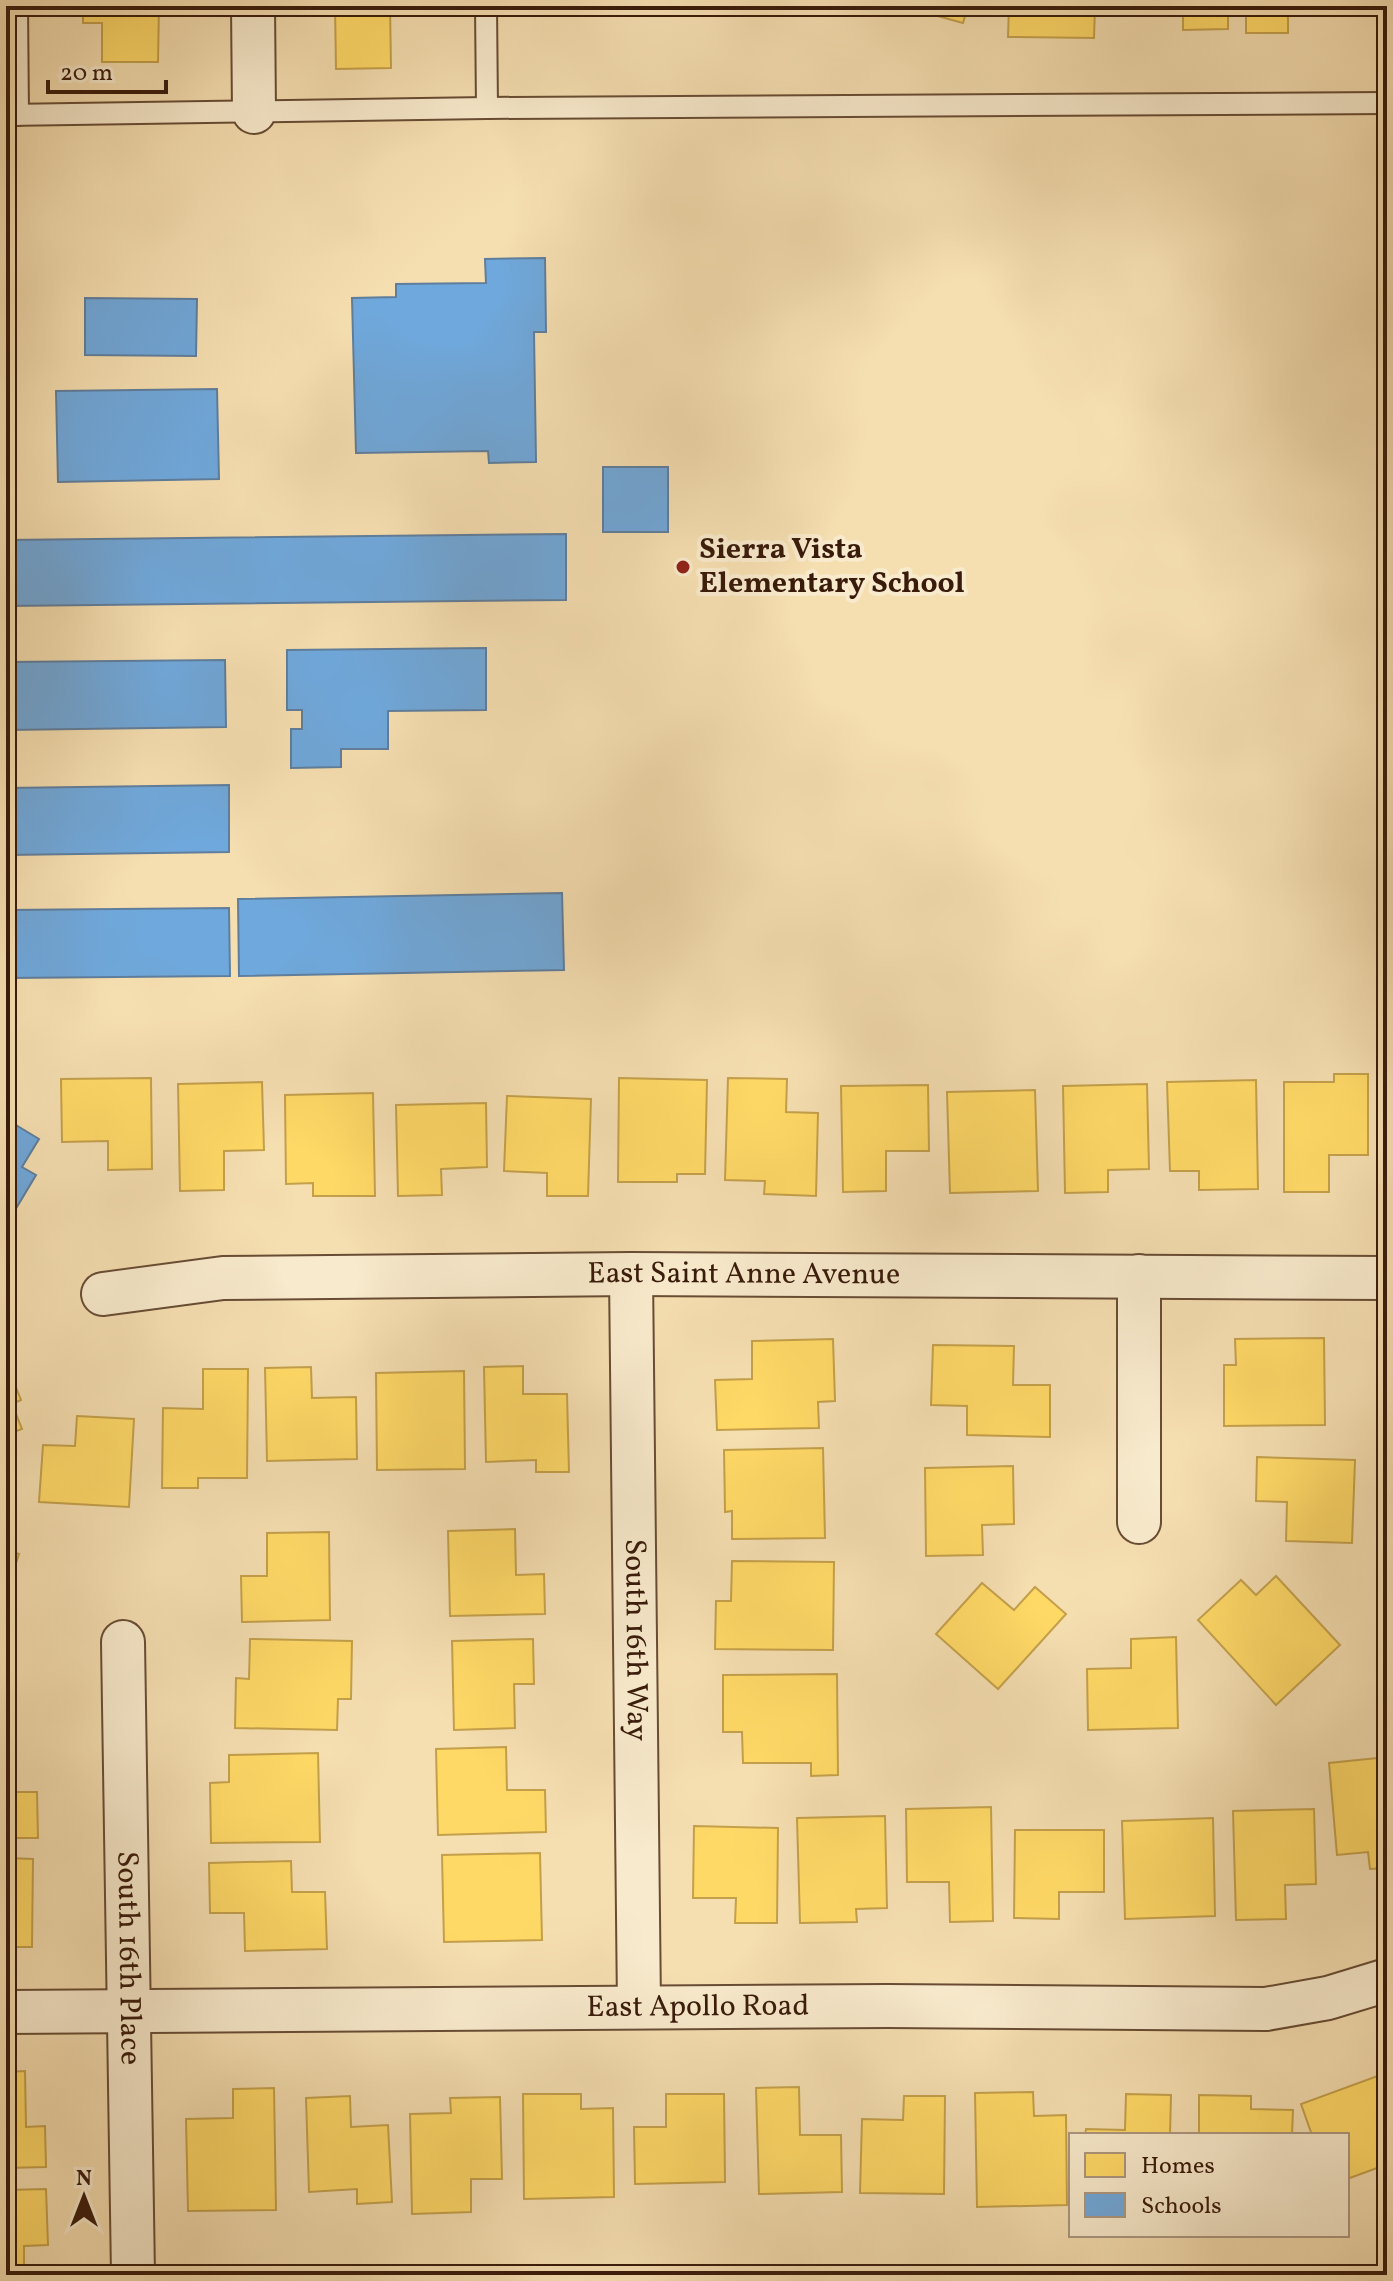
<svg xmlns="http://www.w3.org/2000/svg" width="1393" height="2281" viewBox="0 0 1393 2281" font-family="Vollkorn,serif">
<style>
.homes{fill:#ffd966;stroke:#c4a04b;stroke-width:2}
.schools{fill:#6fa8dc;stroke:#5f7e9d;stroke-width:2}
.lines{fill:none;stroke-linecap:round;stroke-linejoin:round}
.service-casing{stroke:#684c34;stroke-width:24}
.minor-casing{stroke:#684c34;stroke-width:46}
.service{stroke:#f8eacc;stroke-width:20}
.minor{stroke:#f8eacc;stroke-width:42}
.poi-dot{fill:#8f2418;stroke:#f8eacc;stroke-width:3}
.labels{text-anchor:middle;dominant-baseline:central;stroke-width:8;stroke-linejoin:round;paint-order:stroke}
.poi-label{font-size:30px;font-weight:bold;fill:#391b0b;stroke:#f8eacc;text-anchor:start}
.street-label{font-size:30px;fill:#391b0b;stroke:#f8eacc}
</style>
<rect width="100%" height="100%" fill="#f5deb0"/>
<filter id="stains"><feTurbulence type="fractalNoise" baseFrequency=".0025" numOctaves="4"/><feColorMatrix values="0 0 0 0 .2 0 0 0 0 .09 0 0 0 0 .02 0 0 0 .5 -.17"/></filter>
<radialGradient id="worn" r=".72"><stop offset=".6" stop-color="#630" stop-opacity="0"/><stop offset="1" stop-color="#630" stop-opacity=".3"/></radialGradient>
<g class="homes">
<polygon points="83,6 159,6 158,62 102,62 102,23 83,23"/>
<polygon points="335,6 390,6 391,68 336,69"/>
<polygon points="901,6 968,6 963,23"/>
<polygon points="1009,6 1095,6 1094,38 1008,37"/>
<polygon points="1127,6 1228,6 1228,29 1183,30 1183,11 1127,12"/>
<polygon points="1246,6 1345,6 1345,13 1288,13 1288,33 1246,33"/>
<rect x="1383" y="6" width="4" height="27"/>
<polygon points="1334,1074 1368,1074 1368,1155 1329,1155 1329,1192 1284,1192 1284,1082 1334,1082"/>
<polygon points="151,1078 152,1169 108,1170 108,1141 62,1142 61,1079"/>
<polygon points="619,1078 707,1080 705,1174 677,1174 677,1182 618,1182"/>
<polygon points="728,1078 787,1079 786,1112 818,1113 816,1196 764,1194 765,1181 725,1180"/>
<polygon points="1256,1080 1258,1189 1199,1190 1199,1171 1170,1171 1167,1082"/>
<polygon points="262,1082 264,1150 224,1151 224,1190 180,1191 178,1084"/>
<polygon points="1147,1084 1149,1169 1108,1170 1108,1192 1065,1193 1063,1086"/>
<polygon points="928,1085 929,1151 886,1151 886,1191 843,1192 841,1086"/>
<polygon points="1035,1090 1038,1191 950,1193 947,1092"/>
<polygon points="373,1093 375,1196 313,1196 313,1183 286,1184 285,1095"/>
<polygon points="507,1096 591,1099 588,1196 547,1196 547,1173 504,1171"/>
<polygon points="486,1103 487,1167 441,1169 442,1195 398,1196 396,1105"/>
<polygon points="1324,1338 1325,1425 1224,1426 1224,1365 1236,1365 1235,1339"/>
<polygon points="833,1339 835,1401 818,1402 819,1428 717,1430 715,1380 752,1379 752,1341"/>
<polygon points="933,1345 1014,1346 1013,1385 1050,1385 1050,1437 967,1435 967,1406 931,1405"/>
<polygon points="6,1362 21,1400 12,1404 22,1429 6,1435"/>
<polygon points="523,1366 523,1394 567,1394 569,1472 536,1472 536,1460 486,1462 484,1367"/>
<polygon points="311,1367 312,1398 356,1397 357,1459 267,1461 265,1368"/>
<polygon points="203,1369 248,1369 247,1478 198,1478 198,1488 162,1488 163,1408 203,1409"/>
<polygon points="464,1371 465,1469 377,1470 376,1373"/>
<polygon points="77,1416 134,1419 129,1507 39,1502 43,1445 75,1446"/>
<polygon points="823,1448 825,1538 732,1539 732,1511 725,1512 724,1450"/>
<polygon points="1257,1457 1355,1460 1352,1543 1286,1541 1287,1502 1256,1501"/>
<polygon points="1013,1466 1014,1524 982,1525 983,1555 926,1556 925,1468"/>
<polygon points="515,1529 516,1575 544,1574 545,1614 450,1616 448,1531"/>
<polygon points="329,1532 330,1620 242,1622 241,1576 267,1576 267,1533"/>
<polygon points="6,1550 19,1554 6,1595"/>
<polygon points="732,1561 834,1562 833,1650 715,1649 716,1601 731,1601"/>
<polygon points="1276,1576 1340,1645 1276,1705 1198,1620 1241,1580 1256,1595"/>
<polygon points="982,1583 1014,1610 1035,1587 1066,1614 998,1689 936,1634"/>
<polygon points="1176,1637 1178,1728 1088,1730 1087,1669 1131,1668 1131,1639"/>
<polygon points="250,1639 352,1641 351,1699 338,1699 337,1730 235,1728 236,1678 249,1679"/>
<polygon points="533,1639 534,1684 514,1684 515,1728 454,1730 452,1641"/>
<polygon points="837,1674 838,1775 811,1776 811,1763 743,1763 742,1732 723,1732 723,1675"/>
<polygon points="6,1684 10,1684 12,1728 6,1728"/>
<polygon points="506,1747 507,1790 545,1790 546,1832 438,1835 436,1749"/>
<polygon points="318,1753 320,1842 211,1843 210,1783 229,1782 229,1755"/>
<polygon points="1387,1757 1387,1868 1370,1869 1368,1852 1337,1855 1329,1763"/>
<polygon points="6,1792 37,1792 38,1838 6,1838"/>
<polygon points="991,1807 993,1921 950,1922 949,1882 907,1882 906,1809"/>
<polygon points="1314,1809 1316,1884 1285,1885 1286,1919 1236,1920 1233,1811"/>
<polygon points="885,1816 887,1908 856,1909 857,1922 800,1923 797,1818"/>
<polygon points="1213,1818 1215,1916 1125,1919 1122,1821"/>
<polygon points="694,1826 778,1828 777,1923 735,1923 736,1898 693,1898"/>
<polygon points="1015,1830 1104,1830 1104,1892 1059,1892 1059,1919 1014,1918"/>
<polygon points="540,1853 542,1940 444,1942 442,1855"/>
<polygon points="6,1858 33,1859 32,1947 6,1947"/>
<polygon points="291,1861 292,1892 325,1892 327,1949 245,1951 244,1913 210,1913 209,1863"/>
<polygon points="25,2071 26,2127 45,2126 46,2167 6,2168 6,2072"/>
<polygon points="1383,2074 1387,2084 1387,2173 1381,2175 1377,2168 1347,2179 1347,2135 1312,2135 1301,2104"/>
<polygon points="799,2087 800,2135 841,2135 842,2192 759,2194 756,2088"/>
<polygon points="274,2088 276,2210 188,2211 186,2119 233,2118 233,2089"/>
<polygon points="1033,2092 1034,2116 1066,2115 1067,2205 977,2207 975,2093"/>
<polygon points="523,2094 581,2094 581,2109 613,2108 614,2197 524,2199"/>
<polygon points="666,2094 724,2094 725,2182 635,2184 634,2127 666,2127"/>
<polygon points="1126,2094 1171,2095 1170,2135 1085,2135 1086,2129 1125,2130"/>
<polygon points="1199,2095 1251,2096 1251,2109 1293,2110 1292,2135 1199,2135"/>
<polygon points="350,2096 351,2127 388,2125 392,2202 357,2204 357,2189 309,2192 306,2098"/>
<polygon points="904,2096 945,2096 944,2194 860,2193 862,2119 903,2120"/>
<polygon points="500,2097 502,2179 471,2179 471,2212 412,2214 410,2114 451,2113 450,2098"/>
<polygon points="46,2189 48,2245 24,2246 24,2274 6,2274 6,2190"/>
</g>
<g class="schools">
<polygon points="545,258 546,332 534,332 536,462 489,463 488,451 356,453 352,298 396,297 396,284 486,283 485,259"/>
<polygon points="85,298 197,299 196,356 85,355"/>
<polygon points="217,389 219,479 58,482 56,391"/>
<rect x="603" y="467" width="65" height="65"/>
<polygon points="566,534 566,600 6,606 6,540"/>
<polygon points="486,648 486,710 388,711 388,749 341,749 341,767 291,768 291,729 302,729 302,710 287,710 287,650"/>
<polygon points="225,660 226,727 6,730 6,662"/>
<polygon points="229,785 229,852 6,855 6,788"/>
<polygon points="562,893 564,970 239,976 238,899"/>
<polygon points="229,908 230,976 6,978 6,910"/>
<polygon points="6,1119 39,1139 22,1167 36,1175 8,1222 6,1221"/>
</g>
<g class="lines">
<defs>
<g id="service">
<polyline points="17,6 18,115"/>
<polyline points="486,6 487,108"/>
<polyline points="6,115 487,108 1387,103"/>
</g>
<g id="minor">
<polyline points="253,6 254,112"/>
<path id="s1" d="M 631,1274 L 639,2006"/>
<polyline points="1139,1276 1139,1522"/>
<path id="s2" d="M 103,1294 L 223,1278 L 631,1274 L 1387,1278"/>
<path id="s3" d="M 123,1642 L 133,2275"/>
<path id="s4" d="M 6,2012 L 887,2006 L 1266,2009 L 1328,1998 L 1387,1980"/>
</g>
</defs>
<use href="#service" class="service-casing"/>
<use href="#minor" class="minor-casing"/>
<use href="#service" class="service"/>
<use href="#minor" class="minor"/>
</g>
<circle class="poi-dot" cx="683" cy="567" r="8"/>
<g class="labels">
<g class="poi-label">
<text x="699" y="550">Sierra Vista<tspan x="699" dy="34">Elementary School</tspan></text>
</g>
<g class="street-label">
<text stroke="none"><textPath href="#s2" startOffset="642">East Saint Anne Avenue</textPath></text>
<text stroke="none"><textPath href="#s1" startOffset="366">South 16th Way</textPath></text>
<text stroke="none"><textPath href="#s3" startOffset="316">South 16th Place</textPath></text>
<text stroke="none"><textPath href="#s4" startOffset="692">East Apollo Road</textPath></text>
</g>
</g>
<rect width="1393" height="2281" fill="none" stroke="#f5deb0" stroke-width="32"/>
<rect x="8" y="8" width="1377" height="2265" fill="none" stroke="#391b0b" stroke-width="4"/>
<rect x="16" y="16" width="1361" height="2249" fill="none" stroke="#391b0b" stroke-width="2"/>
<rect x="1069" y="2133" width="280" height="104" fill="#f8eacc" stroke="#ac977f" stroke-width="2"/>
<rect x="1085" y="2153" width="40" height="24" fill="#ffd966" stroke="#ac977f" stroke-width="2"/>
<text x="1141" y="2173" font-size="24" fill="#391b0b">Homes</text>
<rect x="1085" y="2193" width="40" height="24" fill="#6fa8dc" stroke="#ac977f" stroke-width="2"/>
<text x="1141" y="2213" font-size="24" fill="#391b0b">Schools</text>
<g transform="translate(84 2197)" stroke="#f8eacc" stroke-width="6" paint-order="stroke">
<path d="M0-6L14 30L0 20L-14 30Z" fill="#391b0b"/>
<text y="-12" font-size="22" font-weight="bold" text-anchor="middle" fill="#391b0b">N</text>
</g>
<path d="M48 80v12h118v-12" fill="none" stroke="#391b0b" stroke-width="4"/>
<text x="60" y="80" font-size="24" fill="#391b0b" stroke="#f8eacc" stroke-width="6" paint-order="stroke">20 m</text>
<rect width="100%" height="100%" filter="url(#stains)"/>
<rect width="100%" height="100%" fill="url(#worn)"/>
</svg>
